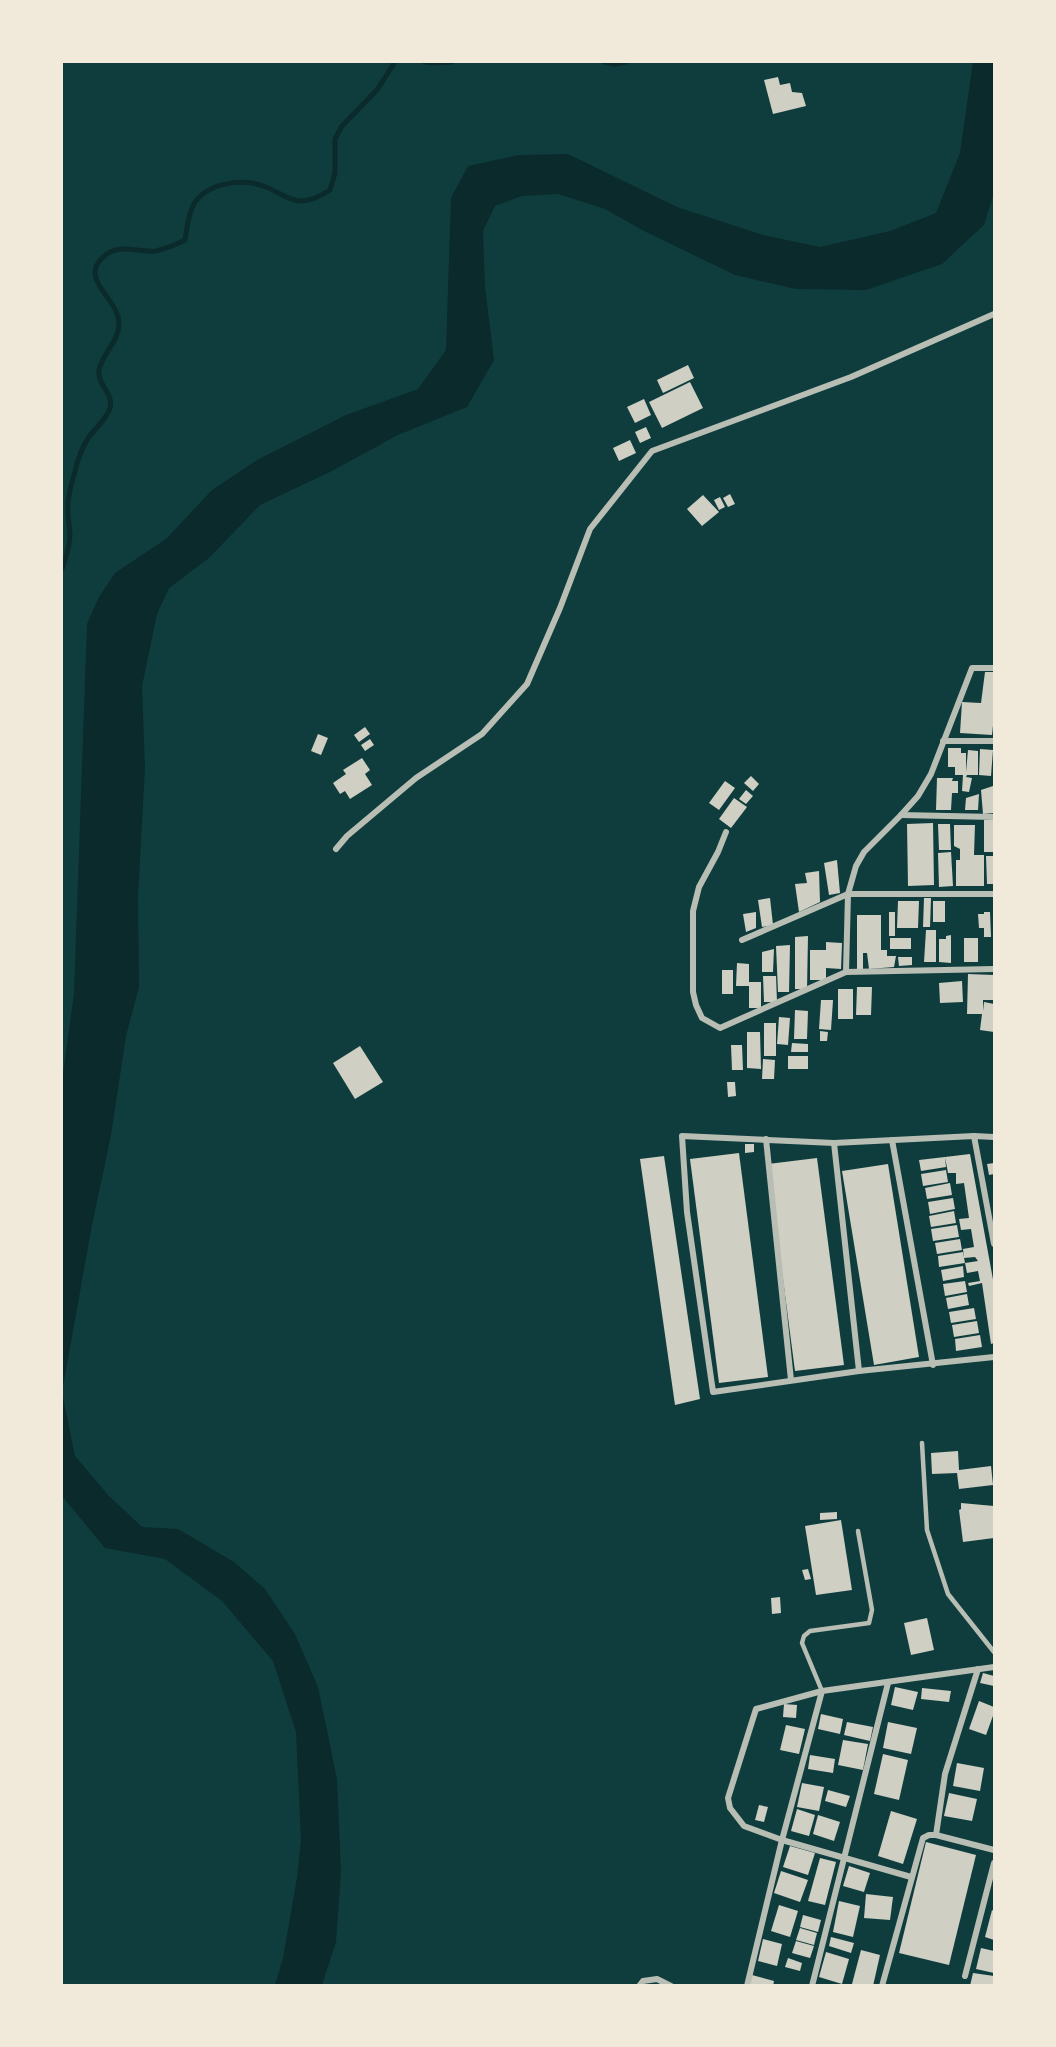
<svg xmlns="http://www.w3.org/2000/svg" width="1056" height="2047" viewBox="0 0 1056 2047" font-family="Commissioner,sans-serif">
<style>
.water{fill:#0a2a2b}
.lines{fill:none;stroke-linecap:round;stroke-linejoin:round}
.stream{stroke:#0a2a2b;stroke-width:5}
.building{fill:#cfcfc3}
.service{stroke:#b8beb3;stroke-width:4.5}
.minor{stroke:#b8beb3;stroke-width:6}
</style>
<rect width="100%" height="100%" fill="#0f3d3e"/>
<polygon class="water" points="973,62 994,62 994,193 984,225 942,264 866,290 796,289 735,275 644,231 605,209 558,194 522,196 495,206 483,231 485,287 494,360 467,407 398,435 330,472 260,505 209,558 169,588 157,614 142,686 145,768 138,897 139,987 126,1036 111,1135 92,1225 62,1392 75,1456 109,1496 142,1527 178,1529 234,1562 265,1589 295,1634 318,1687 337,1779 341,1873 336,1942 322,1985 275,1985 283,1958 297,1878 301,1840 296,1732 273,1661 222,1601 165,1559 105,1548 62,1496 62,1081 74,993 87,624 99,597 115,573 166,539 212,490 257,460 346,415 418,389 446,350 451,198 468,166 519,155 568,154 677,207 763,235 820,247 890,231 936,213 960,153"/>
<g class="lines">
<g class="stream">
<polyline points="425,62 433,63 452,62"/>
<polyline points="604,62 615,64 626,62"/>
<path d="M 62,569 C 66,558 70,546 70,534 C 69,523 67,512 68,502 C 69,493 71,484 74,475 C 77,462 81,448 89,437 C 95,428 107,419 110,408 C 114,393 97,385 99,370 C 102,354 118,342 119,325 C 120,298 78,281 103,257 C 119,242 137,253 155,251 C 166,249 175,245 185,240 C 187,228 188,214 194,204 C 207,182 244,178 266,187 C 277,191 287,200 300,201 C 311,201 321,196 330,190 L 335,173 L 335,139 L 342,126 L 377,90 L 395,62"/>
</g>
</g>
<g class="building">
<polygon points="778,77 780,85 790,83 792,92 802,93 806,106 773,114 764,80"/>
<polygon points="688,365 694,378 663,393 657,380"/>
<polygon points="690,382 703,408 662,428 649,402"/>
<polygon points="644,399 651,415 635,423 627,407"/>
<polygon points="646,427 651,438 640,443 635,432"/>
<polygon points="630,440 636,453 619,461 613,448"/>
<polygon points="730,494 735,504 728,507 723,498"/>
<polygon points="703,495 719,512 702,526 687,509"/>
<polygon points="720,497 725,507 719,510 714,500"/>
<polygon points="985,672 994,672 994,716 992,735 960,733 962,702 981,703"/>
<polygon points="365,727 370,734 359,742 354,735"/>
<polygon points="318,734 328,738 321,755 311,751"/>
<polygon points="370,739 374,745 365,751 361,745"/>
<polygon points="948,748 961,748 961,753 966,753 966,772 968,750 978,751 978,775 967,775 966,777 972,778 969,792 962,791 963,775 955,775 955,767 948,767"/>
<polygon points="980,749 993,750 991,776 979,775"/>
<polygon points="362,758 370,770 365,774 372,785 350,799 345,791 340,794 333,783 346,774 343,770"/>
<polygon points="751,776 759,784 753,791 744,783"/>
<polygon points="937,778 953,778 952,781 958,781 958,793 952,793 951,810 936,810"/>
<polygon points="725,781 735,788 719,810 709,803"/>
<polygon points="993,786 994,813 983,814 981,790"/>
<polygon points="746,790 753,796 746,804 739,799"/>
<polygon points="979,794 978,810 965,810 966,798"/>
<polygon points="734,798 747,807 731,828 719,819"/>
<rect x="984" y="820" width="10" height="32"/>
<polygon points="933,823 934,885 908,886 907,824"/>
<polygon points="938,824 950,824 951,850 939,850"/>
<polygon points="954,825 975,825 974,855 984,855 984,886 956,886 956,860 960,860 960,849 954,846"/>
<polygon points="951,852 953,886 939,887 938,853"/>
<polygon points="986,856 994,856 994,884 987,884"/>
<polygon points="837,860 840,893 829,895 824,863"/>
<polygon points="819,871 820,902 799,912 795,884 807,883 805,873"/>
<polygon points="770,898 773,925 762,927 758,900"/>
<polygon points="924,898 931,898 930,927 923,927"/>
<polygon points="898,901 919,901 918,928 897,928"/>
<rect x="933" y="901" width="12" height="21"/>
<polygon points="756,912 756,928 746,932 743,914"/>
<rect x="889" y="912" width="6" height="24"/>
<polygon points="984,912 990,912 991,937 984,937 984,928 979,928 978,914 984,914"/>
<polygon points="857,915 881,915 881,950 887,950 887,956 896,956 894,967 869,969 867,953 863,953 863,969 857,969"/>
<polygon points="926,930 936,930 936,962 924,962"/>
<polygon points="951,935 951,963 939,962 939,939 946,939 946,936"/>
<polygon points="808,936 807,989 795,989 795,937"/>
<rect x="890" y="938" width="21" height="11"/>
<rect x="964" y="938" width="14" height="24"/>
<polygon points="826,942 842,943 841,969 826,968 826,980 810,980 810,950 826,950"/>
<polygon points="790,945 789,992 778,992 776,946"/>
<polygon points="774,949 773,972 762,972 762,952"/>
<polygon points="898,957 912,957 912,965 899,966"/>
<polygon points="737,963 749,964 749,982 761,982 761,1008 749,1008 749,986 736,986"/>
<rect x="722" y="970" width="11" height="24"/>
<polygon points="968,974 994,975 994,1000 983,1000 983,1011 984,1002 994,1004 994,1032 980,1030 982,1014 967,1014"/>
<polygon points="763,976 776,976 777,1002 764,1002"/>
<polygon points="962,981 963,1002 940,1003 939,983"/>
<polygon points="857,987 872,987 871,1015 856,1015"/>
<rect x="838" y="989" width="15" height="30"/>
<polygon points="821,1000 833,1000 831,1030 819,1029"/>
<polygon points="795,1010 808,1011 807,1039 794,1039"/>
<polygon points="779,1017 790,1018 788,1045 777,1044"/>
<rect x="764" y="1023" width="12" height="33"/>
<polygon points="820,1031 828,1032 827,1041 820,1041"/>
<polygon points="747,1032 760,1032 761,1069 747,1068"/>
<polygon points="792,1043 808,1044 808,1052 791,1052"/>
<polygon points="731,1045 742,1045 743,1070 732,1070"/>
<polygon points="360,1046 383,1082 355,1099 333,1063"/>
<rect x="788" y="1056" width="20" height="13"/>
<polygon points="763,1059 775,1060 774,1079 762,1079"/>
<polygon points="727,1082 735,1082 736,1096 728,1097"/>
<polygon points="745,1144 754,1144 754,1152 745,1153"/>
<polygon points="739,1153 768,1377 719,1383 690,1159"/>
<polygon points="970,1154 994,1285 994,1343 991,1344 982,1283 969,1286 968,1283 980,1281 978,1271 967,1273 965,1263 978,1261 975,1257 964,1258 963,1249 974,1247 971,1229 961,1230 959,1219 969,1218 964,1183 956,1184 956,1173 948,1173 945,1157 946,1167 921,1171 919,1160 945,1157"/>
<polygon points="664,1156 700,1399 675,1405 640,1159"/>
<polygon points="817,1158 844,1365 795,1371 768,1164"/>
<polygon points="994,1163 994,1174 989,1175 987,1164"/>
<polygon points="888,1164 919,1357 874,1365 842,1171"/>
<polygon points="946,1170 948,1182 923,1186 921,1174"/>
<polygon points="950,1183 952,1195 927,1199 925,1188"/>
<polygon points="953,1198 955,1209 930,1214 928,1202"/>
<polygon points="954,1211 956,1223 931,1227 929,1216"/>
<polygon points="957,1225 959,1237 933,1241 931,1229"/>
<polygon points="960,1239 962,1250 937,1254 935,1243"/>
<polygon points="963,1252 965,1263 939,1267 938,1256"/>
<polygon points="963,1266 964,1277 943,1281 941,1270"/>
<polygon points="965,1281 967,1292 945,1296 943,1284"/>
<polygon points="967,1294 969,1305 948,1309 946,1298"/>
<polygon points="974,1308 976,1319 951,1323 949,1312"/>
<polygon points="977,1321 979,1333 954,1337 952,1325"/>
<polygon points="980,1335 982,1347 956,1351 955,1339"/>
<polygon points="958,1451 959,1470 991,1466 993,1485 959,1489 957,1473 932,1474 931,1453"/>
<polygon points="961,1503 994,1506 994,1538 963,1542 959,1510 961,1509"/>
<polygon points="837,1512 837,1519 820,1520 820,1513"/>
<polygon points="841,1520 852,1590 816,1595 805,1526"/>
<polygon points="808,1569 811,1579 805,1580 802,1570"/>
<polygon points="780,1597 781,1613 772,1614 771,1598"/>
<polygon points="927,1618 934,1650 911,1655 904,1623"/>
<polygon points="983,1673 994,1676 994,1686 980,1683"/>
<polygon points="895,1687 918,1692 913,1710 891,1705"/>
<polygon points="922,1688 951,1691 949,1702 921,1699"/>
<polygon points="979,1701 994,1707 994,1713 986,1735 969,1729"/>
<polygon points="784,1704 797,1705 796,1718 783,1717"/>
<polygon points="821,1714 843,1719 840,1734 818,1729"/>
<polygon points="847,1722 873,1727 870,1741 844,1735"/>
<polygon points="888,1722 917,1728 911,1754 883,1748"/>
<polygon points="786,1725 805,1729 799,1754 780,1750"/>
<polygon points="843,1740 868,1744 863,1770 838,1765"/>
<polygon points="883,1754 908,1760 899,1800 874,1794"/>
<polygon points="810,1755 835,1759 833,1773 808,1769"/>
<polygon points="957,1763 984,1768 980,1791 953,1786"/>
<polygon points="802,1783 824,1787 819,1811 797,1807"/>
<polygon points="828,1790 850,1796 846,1807 825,1801"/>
<polygon points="949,1793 977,1799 972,1821 944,1816"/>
<polygon points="759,1805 768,1807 764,1822 755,1820"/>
<polygon points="797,1809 815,1815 809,1836 791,1831"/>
<polygon points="891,1811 917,1819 903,1864 878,1856"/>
<polygon points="818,1815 840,1822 834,1841 813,1834"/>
<polygon points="926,1842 976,1855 949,1965 899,1953"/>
<polygon points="790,1846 815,1853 808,1875 783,1867"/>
<polygon points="820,1858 836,1862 825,1905 808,1901"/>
<polygon points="849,1866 870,1873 864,1892 843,1886"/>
<polygon points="781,1871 808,1880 800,1902 774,1893"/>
<polygon points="866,1894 893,1897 890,1920 864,1918"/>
<polygon points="839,1901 860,1906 853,1937 833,1932"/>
<polygon points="779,1905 798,1911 790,1937 771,1931"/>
<polygon points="992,1910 994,1911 994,1940 985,1937"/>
<polygon points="803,1915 821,1920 818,1932 800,1927"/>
<polygon points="800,1928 817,1933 814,1945 796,1940"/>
<polygon points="831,1937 854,1943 851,1953 829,1946"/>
<polygon points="763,1939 782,1944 777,1966 758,1961"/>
<polygon points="796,1941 814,1946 810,1958 792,1953"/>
<polygon points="981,1948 994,1951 994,1973 976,1969"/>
<polygon points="861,1950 880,1955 873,1986 852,1984"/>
<polygon points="826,1952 849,1959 842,1984 819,1977"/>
<polygon points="788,1958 802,1963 800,1971 785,1967"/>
<polygon points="973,1973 994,1976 994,1986 970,1986"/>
<polygon points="752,1975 774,1981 773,1986 749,1986"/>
</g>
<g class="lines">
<g class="service">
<polyline points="922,1443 927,1530 948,1594 994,1652"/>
<polyline points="822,1691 802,1643 804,1636 810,1631 869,1623 872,1610 858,1531"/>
</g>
<g class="minor">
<polyline points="943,741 994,741"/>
<polyline points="901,815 994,817"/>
<polyline points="726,832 718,852 699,887 693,911 693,992 696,1005 702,1018 720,1028 846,972 994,969"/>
<polyline points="336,849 347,836 416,778 482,734 527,684 560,608 590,529 652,451 851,377 994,314"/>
<polyline points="742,940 848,894 994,894"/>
<polyline points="846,972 848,894 856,866 864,852 901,815 918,796 931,774 972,668 994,668"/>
<polyline points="974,1136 994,1244"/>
<polyline points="994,1137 974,1136 834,1143 682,1136 687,1212 713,1392 859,1371 994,1357"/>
<polyline points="766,1139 791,1380"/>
<polyline points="892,1140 933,1365"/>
<polyline points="834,1143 859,1371"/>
<polyline points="936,1835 945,1774 978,1669"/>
<polyline points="911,1877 782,1840 744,1826 730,1808 728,1798 756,1709 822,1691 994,1667"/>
<polyline points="965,1976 994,1863"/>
<polyline points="639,1986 643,1981 657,1979 671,1986"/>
<polyline points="747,1986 782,1840 822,1691"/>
<polyline points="812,1986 888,1683"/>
<polyline points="882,1986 923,1838 929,1835 936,1835 994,1850"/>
</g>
</g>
<rect width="1056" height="2047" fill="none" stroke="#f1e9da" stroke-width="126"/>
</svg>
